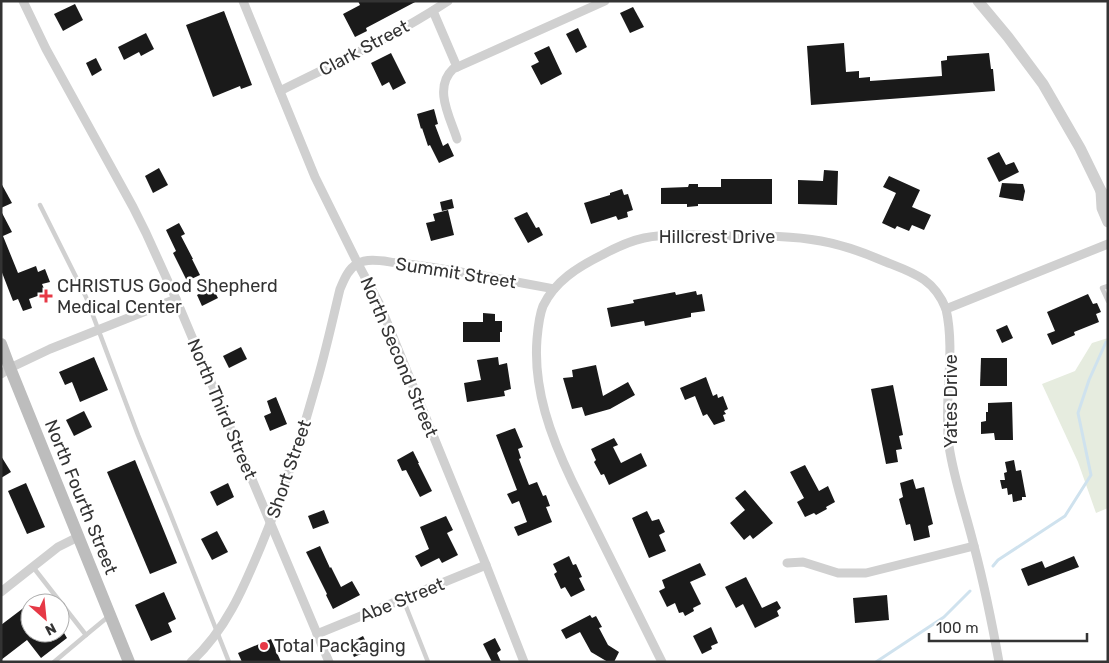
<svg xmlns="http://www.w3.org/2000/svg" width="1109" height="663" viewBox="0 0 1109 663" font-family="Rubik,sans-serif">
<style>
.green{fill:#e6ecdf}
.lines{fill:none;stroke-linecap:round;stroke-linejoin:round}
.stream{stroke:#cfe2ee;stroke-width:3}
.building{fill:#1a1a1a}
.service{stroke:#d0d0d0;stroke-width:4.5}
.minor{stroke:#d0d0d0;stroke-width:9}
.tertiary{stroke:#d0d0d0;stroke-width:11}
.secondary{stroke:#bdbdbd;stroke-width:12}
.poi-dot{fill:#e63946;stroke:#fff;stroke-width:2}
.labels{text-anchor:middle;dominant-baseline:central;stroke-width:5;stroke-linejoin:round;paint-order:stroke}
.street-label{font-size:18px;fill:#333;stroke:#fff}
.poi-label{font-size:18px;fill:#333;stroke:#fff;text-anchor:start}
</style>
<rect width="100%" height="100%" fill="#fff"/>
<polygon class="green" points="1108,338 1108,508 1096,513 1078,462 1042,384 1075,371 1092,343"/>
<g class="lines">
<g class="stream">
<polyline points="993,566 998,560 1065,516 1091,475 1078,413 1089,380 1106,342"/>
<polyline points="876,662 944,617 970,591"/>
</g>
</g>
<g class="building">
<polygon points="358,1 417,1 366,28 367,31 355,37 343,14 360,5"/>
<polygon points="75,4 83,20 63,31 54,14"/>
<polygon points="633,7 644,27 630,33 620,13"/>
<polygon points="224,11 252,85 241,89 240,86 213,97 186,25"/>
<polygon points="578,28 587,47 576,53 566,34"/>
<polygon points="146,33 154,49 141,56 139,52 124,60 118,47"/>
<polygon points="844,43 846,72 859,71 859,78 870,77 870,81 942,76 941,61 947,60 947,56 989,53 991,69 993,69 995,91 811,105 807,46"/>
<polygon points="549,46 562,74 541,85 531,66 539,62 534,53"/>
<polygon points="391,53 406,83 393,90 389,82 382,86 371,63"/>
<polygon points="96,58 102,70 92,76 86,63"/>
<polygon points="434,109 438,124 435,125 443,146 448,143 454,156 439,163 430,145 428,146 422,128 421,129 417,114"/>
<polygon points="999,152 1006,165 1014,162 1019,172 999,182 987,158"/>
<polygon points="159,168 168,185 153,193 145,176"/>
<polygon points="824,170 838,171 837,205 798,204 798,180 823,181"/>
<polygon points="889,176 920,190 912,207 931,215 924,230 912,225 909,231 897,226 895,229 882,223 896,193 883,187"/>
<polygon points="721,179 772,179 772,204 698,204 698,206 687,207 687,204 661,204 661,188 688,187 689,184 698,184 698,187 721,187"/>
<polygon points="1,183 12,203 1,208"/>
<polygon points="1002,183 1023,184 1025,191 1023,201 999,197"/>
<polygon points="622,189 624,195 628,194 633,210 627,212 628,217 618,220 616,216 591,224 584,203 610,195 610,193"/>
<polygon points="452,199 454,208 442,211 440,202"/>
<polygon points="448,210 454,235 431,241 426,223 435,221 433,214"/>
<polygon points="1,211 12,232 3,236 18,273 36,266 38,272 45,269 50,282 42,284 46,293 29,299 32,308 23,311 18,299 13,301 1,270"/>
<polygon points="527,212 536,228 539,227 543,235 528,243 514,218"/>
<polygon points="179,223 185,234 181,236 193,259 192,259 200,275 187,281 173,253 176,251 166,230"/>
<polygon points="212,287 218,298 202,306 197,295"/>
<polygon points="696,291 697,295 702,294 705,311 691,313 691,317 645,326 644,321 611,327 607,308 634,303 633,300 675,292 676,295"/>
<polygon points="1088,294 1093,304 1097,303 1101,312 1096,314 1099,322 1074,332 1075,335 1052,345 1047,334 1055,331 1047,312"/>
<polygon points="483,313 495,314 495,321 502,321 502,332 500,332 500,342 463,342 463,322 483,322"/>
<polygon points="1007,325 1013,338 1002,343 996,330"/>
<polygon points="241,347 247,359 229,368 223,356"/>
<polygon points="94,357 108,390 80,402 72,382 65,385 59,372"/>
<polygon points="498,357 499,365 507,363 511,389 504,391 505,396 467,402 464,383 481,380 477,360"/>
<polygon points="981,358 1007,358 1007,386 980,386"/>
<polygon points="596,365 603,396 628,382 635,395 610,409 585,416 582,407 572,409 563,378 573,377 572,370"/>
<polygon points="706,377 713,396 717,394 718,398 723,396 728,409 724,411 726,414 723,415 725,421 714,425 707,414 703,416 695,396 685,400 680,388"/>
<polygon points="893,385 903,435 899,436 902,449 896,450 898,462 886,464 871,389"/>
<polygon points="276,397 287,424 270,431 264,416 271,413 267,401"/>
<polygon points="1012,402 1013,440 995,440 994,433 981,434 981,422 986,421 986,412 988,412 988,403"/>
<polygon points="84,411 92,427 74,436 66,420"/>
<polygon points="515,428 523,447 518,449 521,458 519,459 529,485 537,482 543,496 546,495 550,506 546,507 552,522 518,536 514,527 527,522 519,501 512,504 507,494 517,490 496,435"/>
<polygon points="614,438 618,445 613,447 621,463 641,453 647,466 609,485 604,474 601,475 594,462 596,460 591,449"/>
<polygon points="413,451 419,463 418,463 432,491 420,497 406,470 402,471 397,460"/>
<polygon points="1,456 11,472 1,478"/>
<polygon points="135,460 177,563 150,574 107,472"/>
<polygon points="1014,460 1016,471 1021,470 1026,497 1022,497 1022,500 1013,502 1012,494 1008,495 1007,488 1002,489 1000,480 1005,480 1004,473 1007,472 1005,462"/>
<polygon points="805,465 819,491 828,486 835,502 826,507 827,509 816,515 814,513 805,517 797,502 804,498 790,472"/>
<polygon points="913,479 916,489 924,487 933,524 928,526 930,537 914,541 910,524 906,525 899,499 903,497 900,483"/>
<polygon points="26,483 45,527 27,534 8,491"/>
<polygon points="228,483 234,497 217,506 210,492"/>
<polygon points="745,490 773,523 753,539 750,535 744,540 730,523 745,510 735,498"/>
<polygon points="324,510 329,523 313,529 308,516"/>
<polygon points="647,511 652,521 659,519 665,532 659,535 666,551 649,558 632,518"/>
<polygon points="446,516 453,530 447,533 458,555 442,563 439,558 421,567 415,556 429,549 420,527"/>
<polygon points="217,531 228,552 212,560 201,539"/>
<polygon points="320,546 330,568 331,567 341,587 352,581 360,595 333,609 326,595 327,594 306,552"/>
<polygon points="569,556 573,565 576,564 582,577 579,578 585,590 571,597 565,587 561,589 554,574 557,572 553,564"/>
<polygon points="1074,556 1079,567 1028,586 1021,569 1042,561 1045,568"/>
<polygon points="700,563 706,575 690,582 701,604 693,608 694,611 685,616 683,612 679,613 675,603 667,607 659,591 665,588 662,580"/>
<polygon points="746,577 762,608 777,601 781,608 777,611 779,616 755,628 743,604 736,608 725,587"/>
<polygon points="164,592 176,619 168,623 172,632 151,641 135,605"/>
<polygon points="887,595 889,620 855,623 853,598"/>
<polygon points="30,603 30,633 64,633 67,638 41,658 27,640 1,660 1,625"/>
<polygon points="590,615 592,618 596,616 602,627 599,628 608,645 619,652 614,662 608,662 591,652 580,632 566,639 561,630"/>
<polygon points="711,627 718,643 711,646 712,649 702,654 693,636"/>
<polygon points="363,636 370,650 354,657 348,644"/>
<polygon points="495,638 501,650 497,653 501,662 492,662 483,644"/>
<polygon points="271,639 281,662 242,662 238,653"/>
</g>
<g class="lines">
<g class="service">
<polyline points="40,205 86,297 138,435 168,508 229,662"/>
<polyline points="1108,286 1102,288 1108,301"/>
<polyline points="33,567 86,635 109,616"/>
<polyline points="403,599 428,662"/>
<polyline points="54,662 86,635"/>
</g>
<g class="minor">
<polyline points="23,1 46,49 133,207 146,233 176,299 329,662"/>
<polyline points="243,1 315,177 358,264 380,305 486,565 524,662"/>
<polyline points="433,11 457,67"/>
<path d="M 280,91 C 336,63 395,36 448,1"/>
<path d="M 457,139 C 450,117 433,88 453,69 L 605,1"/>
<polyline points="1,374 10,368 50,349 176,299"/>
<polyline points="787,563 803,562 838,573 866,573 974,546"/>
<polyline points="1,592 58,547 78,537"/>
<polyline points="317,634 486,565"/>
<path d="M 191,662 C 226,630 243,589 261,546 C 282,495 300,442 315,388 C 325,355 332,322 340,289 C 344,280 348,269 357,264 C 369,257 386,262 399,263 C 451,269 502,279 554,289"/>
<path d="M 662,662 L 572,481 C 551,437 533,389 537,339 C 538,328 539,316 543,306 C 555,281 578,267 602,255 C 615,248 629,241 644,238 C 670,233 697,235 723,236 C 756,236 789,235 821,241 C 844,245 865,253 886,262 C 914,273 934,279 946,309"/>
<path d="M 999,662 C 992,623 984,584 974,546 C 966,513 954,480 949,446 C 943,400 956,354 946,309 L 1108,244"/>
</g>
<g class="tertiary">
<polyline points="978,1 1008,37 1043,84 1080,148 1101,191 1108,200"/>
<polyline points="1101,191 1102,208 1108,222"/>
</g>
<polyline class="secondary" points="1,344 10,368 129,662"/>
</g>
<g class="poi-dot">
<path d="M43.5 288.5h5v5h5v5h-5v5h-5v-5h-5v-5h5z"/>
<circle cx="264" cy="646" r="5"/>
</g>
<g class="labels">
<g class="street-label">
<text transform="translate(364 48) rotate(-28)">Clark Street</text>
<text x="717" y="237">Hillcrest Drive</text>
<text transform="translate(456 273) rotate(9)">Summit Street</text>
<text transform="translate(399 357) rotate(67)">North Second Street</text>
<text transform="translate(951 401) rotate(-90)">Yates Drive</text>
<text transform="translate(222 409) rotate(67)">North Third Street</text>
<text transform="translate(289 469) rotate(-71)">Short Street</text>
<text transform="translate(81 497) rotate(68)">North Fourth Street</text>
<text transform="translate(402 600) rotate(-22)">Abe Street</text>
</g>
<g class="poi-label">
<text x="57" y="286">CHRISTUS Good Shepherd<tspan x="57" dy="21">Medical Center</tspan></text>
<text x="274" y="646">Total Packaging</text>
</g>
</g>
<rect width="1109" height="663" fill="none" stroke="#333333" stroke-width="5"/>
<g transform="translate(45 618) rotate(153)"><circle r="24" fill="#ffffff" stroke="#adadad"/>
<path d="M0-4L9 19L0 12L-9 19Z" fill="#e63946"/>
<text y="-8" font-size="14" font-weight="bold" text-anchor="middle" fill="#333333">N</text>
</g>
<path d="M929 633v8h158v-8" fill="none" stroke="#333333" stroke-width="2.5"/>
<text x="936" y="633" font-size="15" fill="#333333" stroke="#ffffff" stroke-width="4" paint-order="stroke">100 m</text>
</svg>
